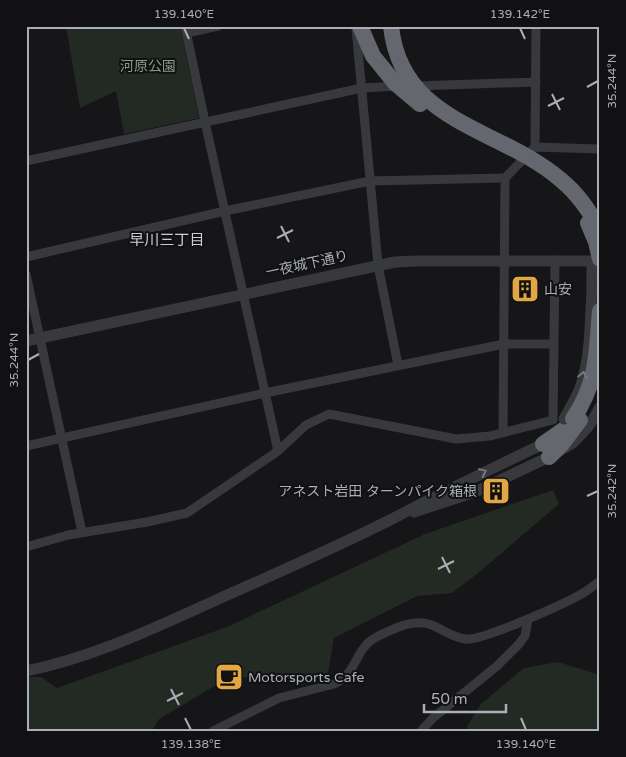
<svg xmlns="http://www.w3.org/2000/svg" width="626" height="757" viewBox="0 0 626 757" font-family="'Varela Round','Noto Sans JP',sans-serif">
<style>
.green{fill:#232a23}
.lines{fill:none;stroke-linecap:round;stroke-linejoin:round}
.minor{stroke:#38393d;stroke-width:9}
.tertiary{stroke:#38393d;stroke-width:11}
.motorway{stroke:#64676d;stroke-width:16}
.tertiary-bridge{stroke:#38393d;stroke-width:11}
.motorway-bridge{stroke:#64676d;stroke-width:16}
.oneway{stroke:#767980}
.ticks{fill:none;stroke:#a9aeb7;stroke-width:2}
.labels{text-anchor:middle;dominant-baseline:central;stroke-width:4;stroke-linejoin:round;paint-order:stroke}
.park-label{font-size:14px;fill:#82a083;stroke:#111113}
.street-label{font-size:14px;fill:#a9aeb7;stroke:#111113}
.poi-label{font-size:14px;fill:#a9aeb7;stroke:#111113;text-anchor:start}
.neighbourhood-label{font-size:15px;fill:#cacdd3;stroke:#111113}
.neatline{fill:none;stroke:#a9aeb7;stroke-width:2}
.ticks-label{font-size:12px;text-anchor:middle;fill:#a9aeb7}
</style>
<rect width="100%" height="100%" fill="#161618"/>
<g class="green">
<polygon points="66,26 180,26 199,118 124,134 116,91 80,108"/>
<polygon points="553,490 559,504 477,574 452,593 417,596 334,638 327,678 286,681 231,676 158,720 152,731 26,731 26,677 41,677 57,688 227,627 425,534"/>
<polygon points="558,662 600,675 600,731 468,731 467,726 481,704 524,668"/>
</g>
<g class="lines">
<g class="minor">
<polyline points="185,26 205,122 278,451"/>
<polyline points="356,28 378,265 398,365"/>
<polyline points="187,33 218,26"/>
<polyline points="416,86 536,82"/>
<polyline points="535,147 536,26"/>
<polyline points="26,161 362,88 398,86"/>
<polyline points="26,257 225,211 370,181 505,178"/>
<polyline points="26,274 82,532"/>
<polyline points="503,433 505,178 535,147 600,149"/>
<polyline points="26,446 265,393 504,344 553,344"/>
<polyline points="26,547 68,535 147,522 187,513 278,451 306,425 329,414 456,439 490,436 553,420 555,260"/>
<path d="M 213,731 L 279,698 L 334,684 C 355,674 353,659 367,644 C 373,637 396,628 404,625 C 433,616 441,635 465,639 C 480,642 561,605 578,596 C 586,592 593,586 600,581"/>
<polyline points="421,731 433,718 497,666 518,645 525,636 528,619"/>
</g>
<g class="tertiary">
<polyline points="592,261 592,289"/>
<polyline points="26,341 395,262 417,261 600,261"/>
<polyline points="414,512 475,492 549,457 573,443 587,428 594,418"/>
<path d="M 26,671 C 92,658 154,628 214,601 C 274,574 335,548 394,518 C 443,492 493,468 543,444 L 548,440"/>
</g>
<g class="motorway">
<polyline points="360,26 373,56 395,83"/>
<polyline points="543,444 566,428"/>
<polyline points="549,457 562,444 580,420"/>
</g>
<g class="tertiary-bridge">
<polyline points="594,418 600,407"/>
<path d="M 564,419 C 570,408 577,397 581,385 C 591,355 590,320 592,289"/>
</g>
<g class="motorway-bridge">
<path d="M 391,26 C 401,124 500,127 561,180 C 578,194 590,211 600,231"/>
<polyline points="395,83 420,104"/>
<polyline points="588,223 596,242 600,259"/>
<path d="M 573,419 C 598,381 596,355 600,311"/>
</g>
</g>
<defs><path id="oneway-chevron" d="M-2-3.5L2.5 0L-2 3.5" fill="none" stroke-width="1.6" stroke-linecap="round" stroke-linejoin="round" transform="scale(1.25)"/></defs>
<g class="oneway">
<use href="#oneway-chevron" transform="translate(583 375) rotate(-78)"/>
<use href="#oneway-chevron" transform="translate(483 472) rotate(-26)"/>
</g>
<path class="ticks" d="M 184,28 L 189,39M 520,28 L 525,39M 587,87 L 598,81M 552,94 L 560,110M 548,106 L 564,98M 281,226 L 289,242M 277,238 L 293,230M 28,360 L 39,354M 587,496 L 598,491M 442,557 L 450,573M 438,569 L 454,561M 171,689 L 179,705M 167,701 L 183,693M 185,718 L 191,730M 521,718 L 526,730"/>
<defs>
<symbol id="building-square" viewBox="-11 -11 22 22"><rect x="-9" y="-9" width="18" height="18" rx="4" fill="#e2a644" stroke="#111113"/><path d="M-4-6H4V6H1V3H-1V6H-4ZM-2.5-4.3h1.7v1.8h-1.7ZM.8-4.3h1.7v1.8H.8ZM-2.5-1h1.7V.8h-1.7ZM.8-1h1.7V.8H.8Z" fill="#111"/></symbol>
<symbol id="cafe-square" viewBox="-11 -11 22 22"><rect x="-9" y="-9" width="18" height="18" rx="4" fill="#e2a644" stroke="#111113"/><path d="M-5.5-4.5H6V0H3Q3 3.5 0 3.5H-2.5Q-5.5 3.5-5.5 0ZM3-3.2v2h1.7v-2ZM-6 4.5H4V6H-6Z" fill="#111"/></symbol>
</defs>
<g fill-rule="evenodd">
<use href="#building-square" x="509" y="273" width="32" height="32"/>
<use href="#building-square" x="480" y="475" width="32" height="32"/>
<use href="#cafe-square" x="213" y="661" width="32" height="32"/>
</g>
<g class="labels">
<g class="park-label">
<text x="148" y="66">河原公園</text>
</g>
<g class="street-label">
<text transform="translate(307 264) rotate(-12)">一夜城下通り</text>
</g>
<g class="poi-label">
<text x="544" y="289">山安</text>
<text x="477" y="491" text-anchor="end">アネスト岩田 ターンパイク箱根</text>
<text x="248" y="677">Motorsports Cafe</text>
</g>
<g class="neighbourhood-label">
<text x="167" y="240">早川三丁目</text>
</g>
</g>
<rect width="626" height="757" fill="none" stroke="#111113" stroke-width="55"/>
<path d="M424 704v8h82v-8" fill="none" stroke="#a9aeb7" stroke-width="2.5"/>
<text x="431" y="704" font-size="15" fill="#a9aeb7" stroke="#111113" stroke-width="4" paint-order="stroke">50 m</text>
<rect x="28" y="28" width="570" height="702" class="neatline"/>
<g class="ticks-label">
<text x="184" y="18">139.140°E</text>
<text x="520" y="18">139.142°E</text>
<text transform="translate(612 81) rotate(-90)" y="4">35.244°N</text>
<text transform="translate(14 360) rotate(-90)" y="4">35.244°N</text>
<text transform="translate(612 491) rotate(-90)" y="4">35.242°N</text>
<text x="191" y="748">139.138°E</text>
<text x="526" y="748">139.140°E</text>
</g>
</svg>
